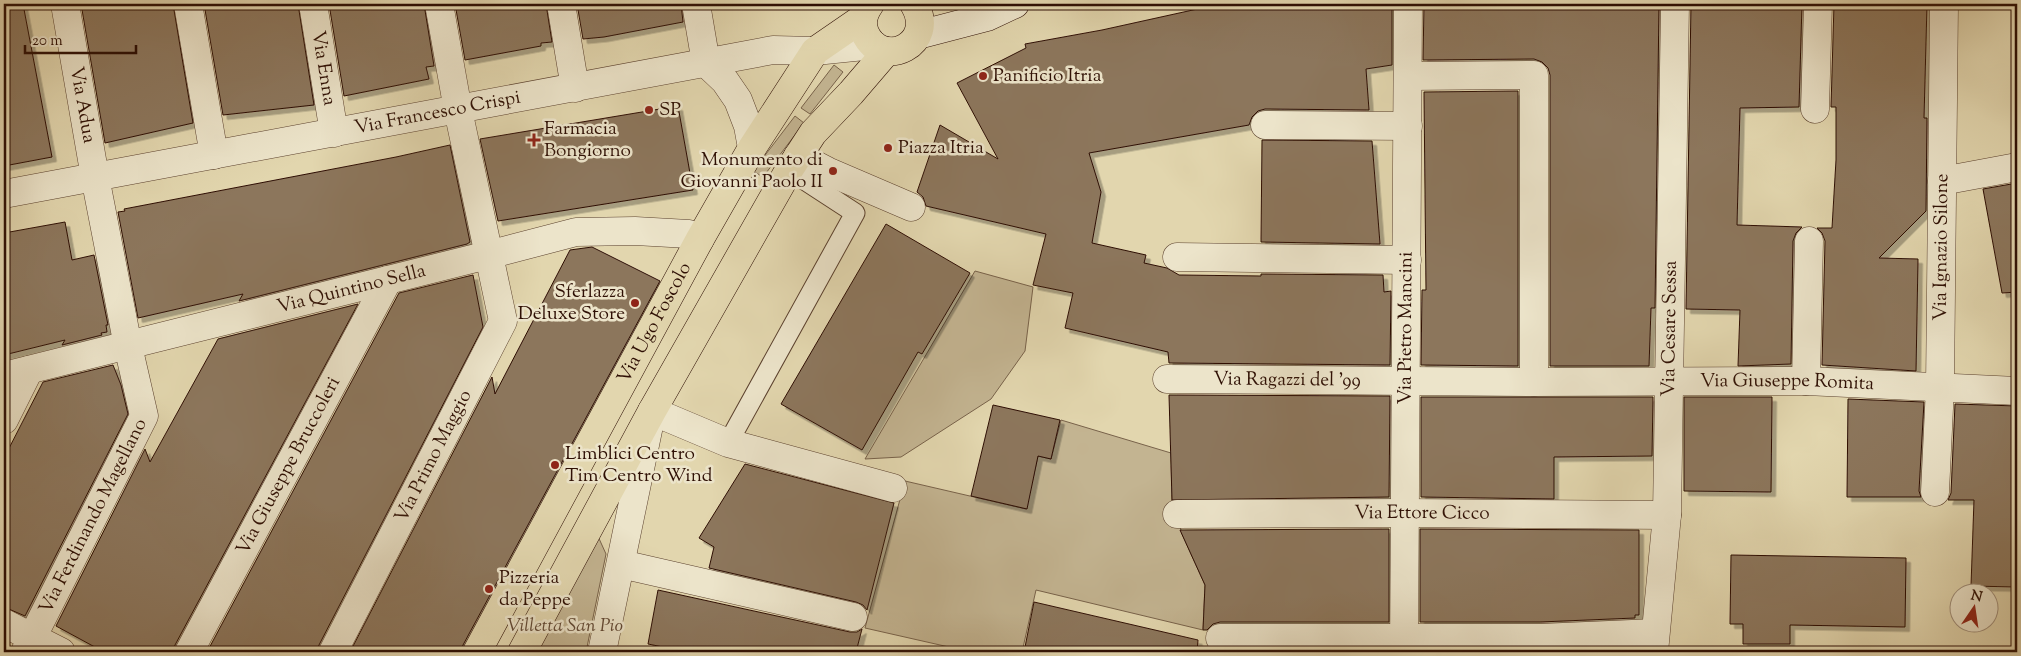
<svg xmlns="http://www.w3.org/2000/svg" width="2021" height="656" viewBox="0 0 2021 656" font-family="'Sorts Mill Goudy',serif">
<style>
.green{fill:#c3b491;stroke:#78624a}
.building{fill:#8c765c;stroke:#2e0f04;filter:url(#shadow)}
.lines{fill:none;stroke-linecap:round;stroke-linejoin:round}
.service-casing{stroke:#5b412e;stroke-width:21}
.pedestrian-casing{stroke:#5b412e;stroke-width:29}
.minor-casing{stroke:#5b412e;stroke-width:29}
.secondary-casing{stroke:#2e0f04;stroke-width:29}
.primary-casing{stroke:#2e0f04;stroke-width:29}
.service{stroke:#ece4ca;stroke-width:19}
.pedestrian{stroke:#ece4ca;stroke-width:28}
.minor{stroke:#ece4ca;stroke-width:28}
.secondary{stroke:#ece4ca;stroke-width:28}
.primary{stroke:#e2d6ae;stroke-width:28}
.poi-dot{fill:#8f2418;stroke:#ece4ca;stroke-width:2}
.labels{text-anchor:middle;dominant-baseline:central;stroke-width:5;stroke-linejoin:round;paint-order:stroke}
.street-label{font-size:19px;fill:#2e0f04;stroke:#ece4ca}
.poi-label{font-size:19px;fill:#2e0f04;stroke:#ece4ca;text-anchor:start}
.park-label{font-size:19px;font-style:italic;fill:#624935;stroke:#ece4ca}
</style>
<defs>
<filter id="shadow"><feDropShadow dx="4.5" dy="4.5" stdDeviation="0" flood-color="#0004"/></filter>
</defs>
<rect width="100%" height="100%" fill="#e2d6ae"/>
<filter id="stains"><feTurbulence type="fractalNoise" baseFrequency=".004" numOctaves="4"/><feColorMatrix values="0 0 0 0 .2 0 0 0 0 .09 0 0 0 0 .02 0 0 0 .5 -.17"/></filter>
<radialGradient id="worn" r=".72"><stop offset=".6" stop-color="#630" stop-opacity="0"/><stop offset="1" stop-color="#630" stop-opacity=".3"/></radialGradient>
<g class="green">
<polygon points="834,65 843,72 810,114 801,108"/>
<polygon points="795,116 804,123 763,177 753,171"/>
<polygon points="975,271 1033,287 1025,351 991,399 901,457 865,459"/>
<polygon points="1061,420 1171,453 1172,504 1177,514 1182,534 1205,585 1203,630 1036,590 1022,652 971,652 865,628 905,481 1026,509 1038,456 1051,459"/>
<polygon points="592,523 606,554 586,652 522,652"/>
</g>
<g class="building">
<polygon points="4,4 23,4 52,157 4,166"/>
<polygon points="81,4 173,4 193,123 105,143"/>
<polygon points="204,4 298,4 314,105 223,115"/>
<polygon points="329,4 424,4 434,66 426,67 429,79 344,96"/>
<polygon points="455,4 546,4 552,42 541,43 541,46 465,60"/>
<polygon points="577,4 681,4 683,22 604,37 583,39"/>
<polygon points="1220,4 1392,4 1392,65 1366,69 1369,110 1265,109 1258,111 1252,117 1249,125 1089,153 1101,192 1092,243 1146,255 1144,263 1167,268 1179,275 1261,276 1261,274 1383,275 1384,292 1391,291 1390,365 1169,363 1168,352 1065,328 1073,293 1033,285 1046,234 926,206 923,197 917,192 940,125 998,159 957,83 1026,48 1025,44 1102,30"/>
<polygon points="1424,4 1659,4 1655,308 1651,308 1649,366 1550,366 1550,75 1548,68 1542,62 1534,59 1423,60"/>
<polygon points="1691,4 1802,4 1799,107 1740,108 1737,225 1802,227 1796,233 1793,241 1791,364 1738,366 1740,310 1686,309"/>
<polygon points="1834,4 1927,4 1924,118 1927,118 1926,211 1879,258 1918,259 1916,371 1822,365 1825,241 1822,233 1817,228 1832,228 1836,160 1836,107 1831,107"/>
<polygon points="1518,91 1518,366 1421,365 1422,290 1426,290 1424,92"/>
<polygon points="678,106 693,190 498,221 480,139"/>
<polygon points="1262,140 1372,141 1380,244 1261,242"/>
<polygon points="450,145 470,242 467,244 239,301 243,294 138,318 118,212 125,211 124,209 396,157"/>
<polygon points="2017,183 2017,292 2002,293 1983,189"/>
<polygon points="65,222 72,260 94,255 108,325 106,325 107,332 101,333 102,335 62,345 65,340 4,355 4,233"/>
<polygon points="886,224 970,273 922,354 918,352 862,450 781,404"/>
<polygon points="592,247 660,281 463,645 461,652 350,652 492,377 495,394 570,250"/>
<polygon points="473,275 483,327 319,645 317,652 207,652 399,293"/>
<polygon points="358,304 175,645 173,652 104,652 56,626 145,449 150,462 218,339"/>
<polygon points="113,365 121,385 128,414 25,616 4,607 4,458 43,382"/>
<polygon points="1169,395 1390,396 1389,497 1172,500"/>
<polygon points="1421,397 1653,397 1652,456 1554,457 1554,499 1421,497"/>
<polygon points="1684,397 1772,397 1771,492 1684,491"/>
<polygon points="1848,399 1924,402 1919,491 1921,497 1847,497"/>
<polygon points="1955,404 2017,406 2017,587 1971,586 1974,500 1948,500 1951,493"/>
<polygon points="993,405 1060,420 1051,459 1038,456 1027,509 971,496"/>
<polygon points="745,464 894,503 867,610 863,605 856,602 709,568 714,547 699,538"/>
<polygon points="1389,529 1389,622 1220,622 1213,624 1207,630 1203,630 1205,585 1180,530"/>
<polygon points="1420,529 1639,530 1639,615 1635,615 1635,618 1540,622 1420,622"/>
<polygon points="1731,555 1906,558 1905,627 1790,625 1790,644 1743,644 1743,624 1730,624"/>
<polygon points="658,590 850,632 857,632 862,629 856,652 688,652 648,644"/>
<polygon points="1034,602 1198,640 1197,652 1024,652"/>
<polygon points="1636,649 1636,652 1572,652"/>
</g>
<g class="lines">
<defs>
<polyline id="service" points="728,443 855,213 789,170"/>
<g id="pedestrian">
<polyline points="798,156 827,171 911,207"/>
<polyline points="488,255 576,232 635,231 689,234 700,239"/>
</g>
<g id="minor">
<polyline points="188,4 214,155"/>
<path id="s1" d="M 313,4 L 334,133"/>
<polyline points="561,4 575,88"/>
<polyline points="696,4 706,63 725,81 738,100 748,126 752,148"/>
<polyline points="1408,76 1534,75 1534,382"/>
<polyline points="1815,109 1818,4"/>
<polyline points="1265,125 1408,126"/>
<polyline points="1942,181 2017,167"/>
<path id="s2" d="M 4,194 L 773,50 L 815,51 L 874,45"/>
<polyline points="1177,257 1407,260"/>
<path id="s3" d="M 4,376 L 488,255"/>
<path id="s4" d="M 1167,379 L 1534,382 L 1806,381 L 2017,391"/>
<polyline points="1806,381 1809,241"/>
<polyline points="4,420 29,370"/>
<path id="s5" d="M 1935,492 L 1940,387 L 1944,4"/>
<path id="s6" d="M 1177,514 L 1406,513 L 1667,515"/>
<polyline points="621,564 853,617"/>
<polyline points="4,623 61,652"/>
<polyline points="1220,638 1540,638 1655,633"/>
<path id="s7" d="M 25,652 L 144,416 L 128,346 L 95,177 L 65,4"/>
<path id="s8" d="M 189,652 L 388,280"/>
<path id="s9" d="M 333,652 L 503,321 L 458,110 L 439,4"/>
<polyline points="602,652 652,411 728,443 893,488"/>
<path id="s10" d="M 1404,652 L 1408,4"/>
<path id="s11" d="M 1654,652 L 1667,515 L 1675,4"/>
</g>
<polyline id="secondary" points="918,35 987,17 1015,4"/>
<g id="primary">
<path d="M 870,4 C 864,12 861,23 865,33 C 882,71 938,44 914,4"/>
<path id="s12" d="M 477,652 L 700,239 L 752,148 L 815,51 L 863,18"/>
<polyline points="522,652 652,411 789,170 813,133 851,93 887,51"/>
</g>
</defs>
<use href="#service" class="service-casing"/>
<use href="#pedestrian" class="pedestrian-casing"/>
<use href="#minor" class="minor-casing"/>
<use href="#secondary" class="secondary-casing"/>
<use href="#primary" class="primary-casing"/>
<use href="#service" class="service"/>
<use href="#pedestrian" class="pedestrian"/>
<use href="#minor" class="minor"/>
<use href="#secondary" class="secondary"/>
<use href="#primary" class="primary"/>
</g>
<g class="poi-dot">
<circle cx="983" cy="76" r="5"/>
<circle cx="649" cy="110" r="5"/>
<path d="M531.5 132.5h5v5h5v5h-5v5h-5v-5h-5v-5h5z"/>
<circle cx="888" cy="148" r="5"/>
<circle cx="833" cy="171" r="5"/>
<circle cx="635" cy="303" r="5"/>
<circle cx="555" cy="465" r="5"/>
<circle cx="489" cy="589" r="5"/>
</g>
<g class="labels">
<g class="street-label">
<text stroke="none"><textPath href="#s1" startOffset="65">Via Enna</textPath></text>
<text transform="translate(82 105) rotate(80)">Via Adua</text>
<text stroke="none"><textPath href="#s2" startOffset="441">Via Francesco Crispi</textPath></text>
<text stroke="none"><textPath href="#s5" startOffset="245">Via Ignazio Silone</textPath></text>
<text stroke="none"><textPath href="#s3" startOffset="358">Via Quintino Sella</textPath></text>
<text stroke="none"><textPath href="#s12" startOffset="374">Via Ugo Foscolo</textPath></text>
<text stroke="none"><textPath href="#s10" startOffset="324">Via Pietro Mancini</textPath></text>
<text stroke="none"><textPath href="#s11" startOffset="324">Via Cesare Sessa</textPath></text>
<text stroke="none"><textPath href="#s4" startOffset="120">Via Ragazzi del '99</textPath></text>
<text stroke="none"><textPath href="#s4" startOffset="620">Via Giuseppe Romita</textPath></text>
<text stroke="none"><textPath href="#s9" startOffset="220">Via Primo Maggio</textPath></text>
<text stroke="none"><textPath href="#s8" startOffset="211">Via Giuseppe Bruccoleri</textPath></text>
<text stroke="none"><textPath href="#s6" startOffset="245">Via Ettore Cicco</textPath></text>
<text stroke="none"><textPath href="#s7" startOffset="152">Via Ferdinando Magellano</textPath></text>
</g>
<g class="poi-label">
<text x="993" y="76">Panificio Itria</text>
<text x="659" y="110">SP</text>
<text x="544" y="129">Farmacia<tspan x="544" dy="22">Bongiorno</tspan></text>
<text x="898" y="148">Piazza Itria</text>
<text x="823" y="160" text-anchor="end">Monumento di<tspan x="823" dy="22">Giovanni Paolo II</tspan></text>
<text x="625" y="292" text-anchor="end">Sferlazza<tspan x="625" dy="22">Deluxe Store</tspan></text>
<text x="565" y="454">Limblici Centro<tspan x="565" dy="22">Tim Centro Wind</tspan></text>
<text x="499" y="578">Pizzeria<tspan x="499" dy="22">da Peppe</tspan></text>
</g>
<g class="park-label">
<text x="565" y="626">Villetta San Pio</text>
</g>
</g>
<rect width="2021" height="656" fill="none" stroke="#e2d6ae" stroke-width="20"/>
<rect x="5" y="5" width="2011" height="646" fill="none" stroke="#2e0f04" stroke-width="2.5"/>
<rect x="10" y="10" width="2001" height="636" fill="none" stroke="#2e0f04"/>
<g transform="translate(1974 608) rotate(13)"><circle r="24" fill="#ece4ca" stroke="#a08f7b"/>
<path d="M0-4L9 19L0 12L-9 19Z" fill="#8f2418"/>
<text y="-8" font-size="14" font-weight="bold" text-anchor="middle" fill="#2e0f04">N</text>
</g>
<path d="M25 45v8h111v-8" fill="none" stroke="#2e0f04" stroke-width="2.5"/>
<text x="32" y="45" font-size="15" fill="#2e0f04" stroke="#ece4ca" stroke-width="4" paint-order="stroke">20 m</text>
<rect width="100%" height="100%" filter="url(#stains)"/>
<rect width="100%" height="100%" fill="url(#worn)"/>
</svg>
